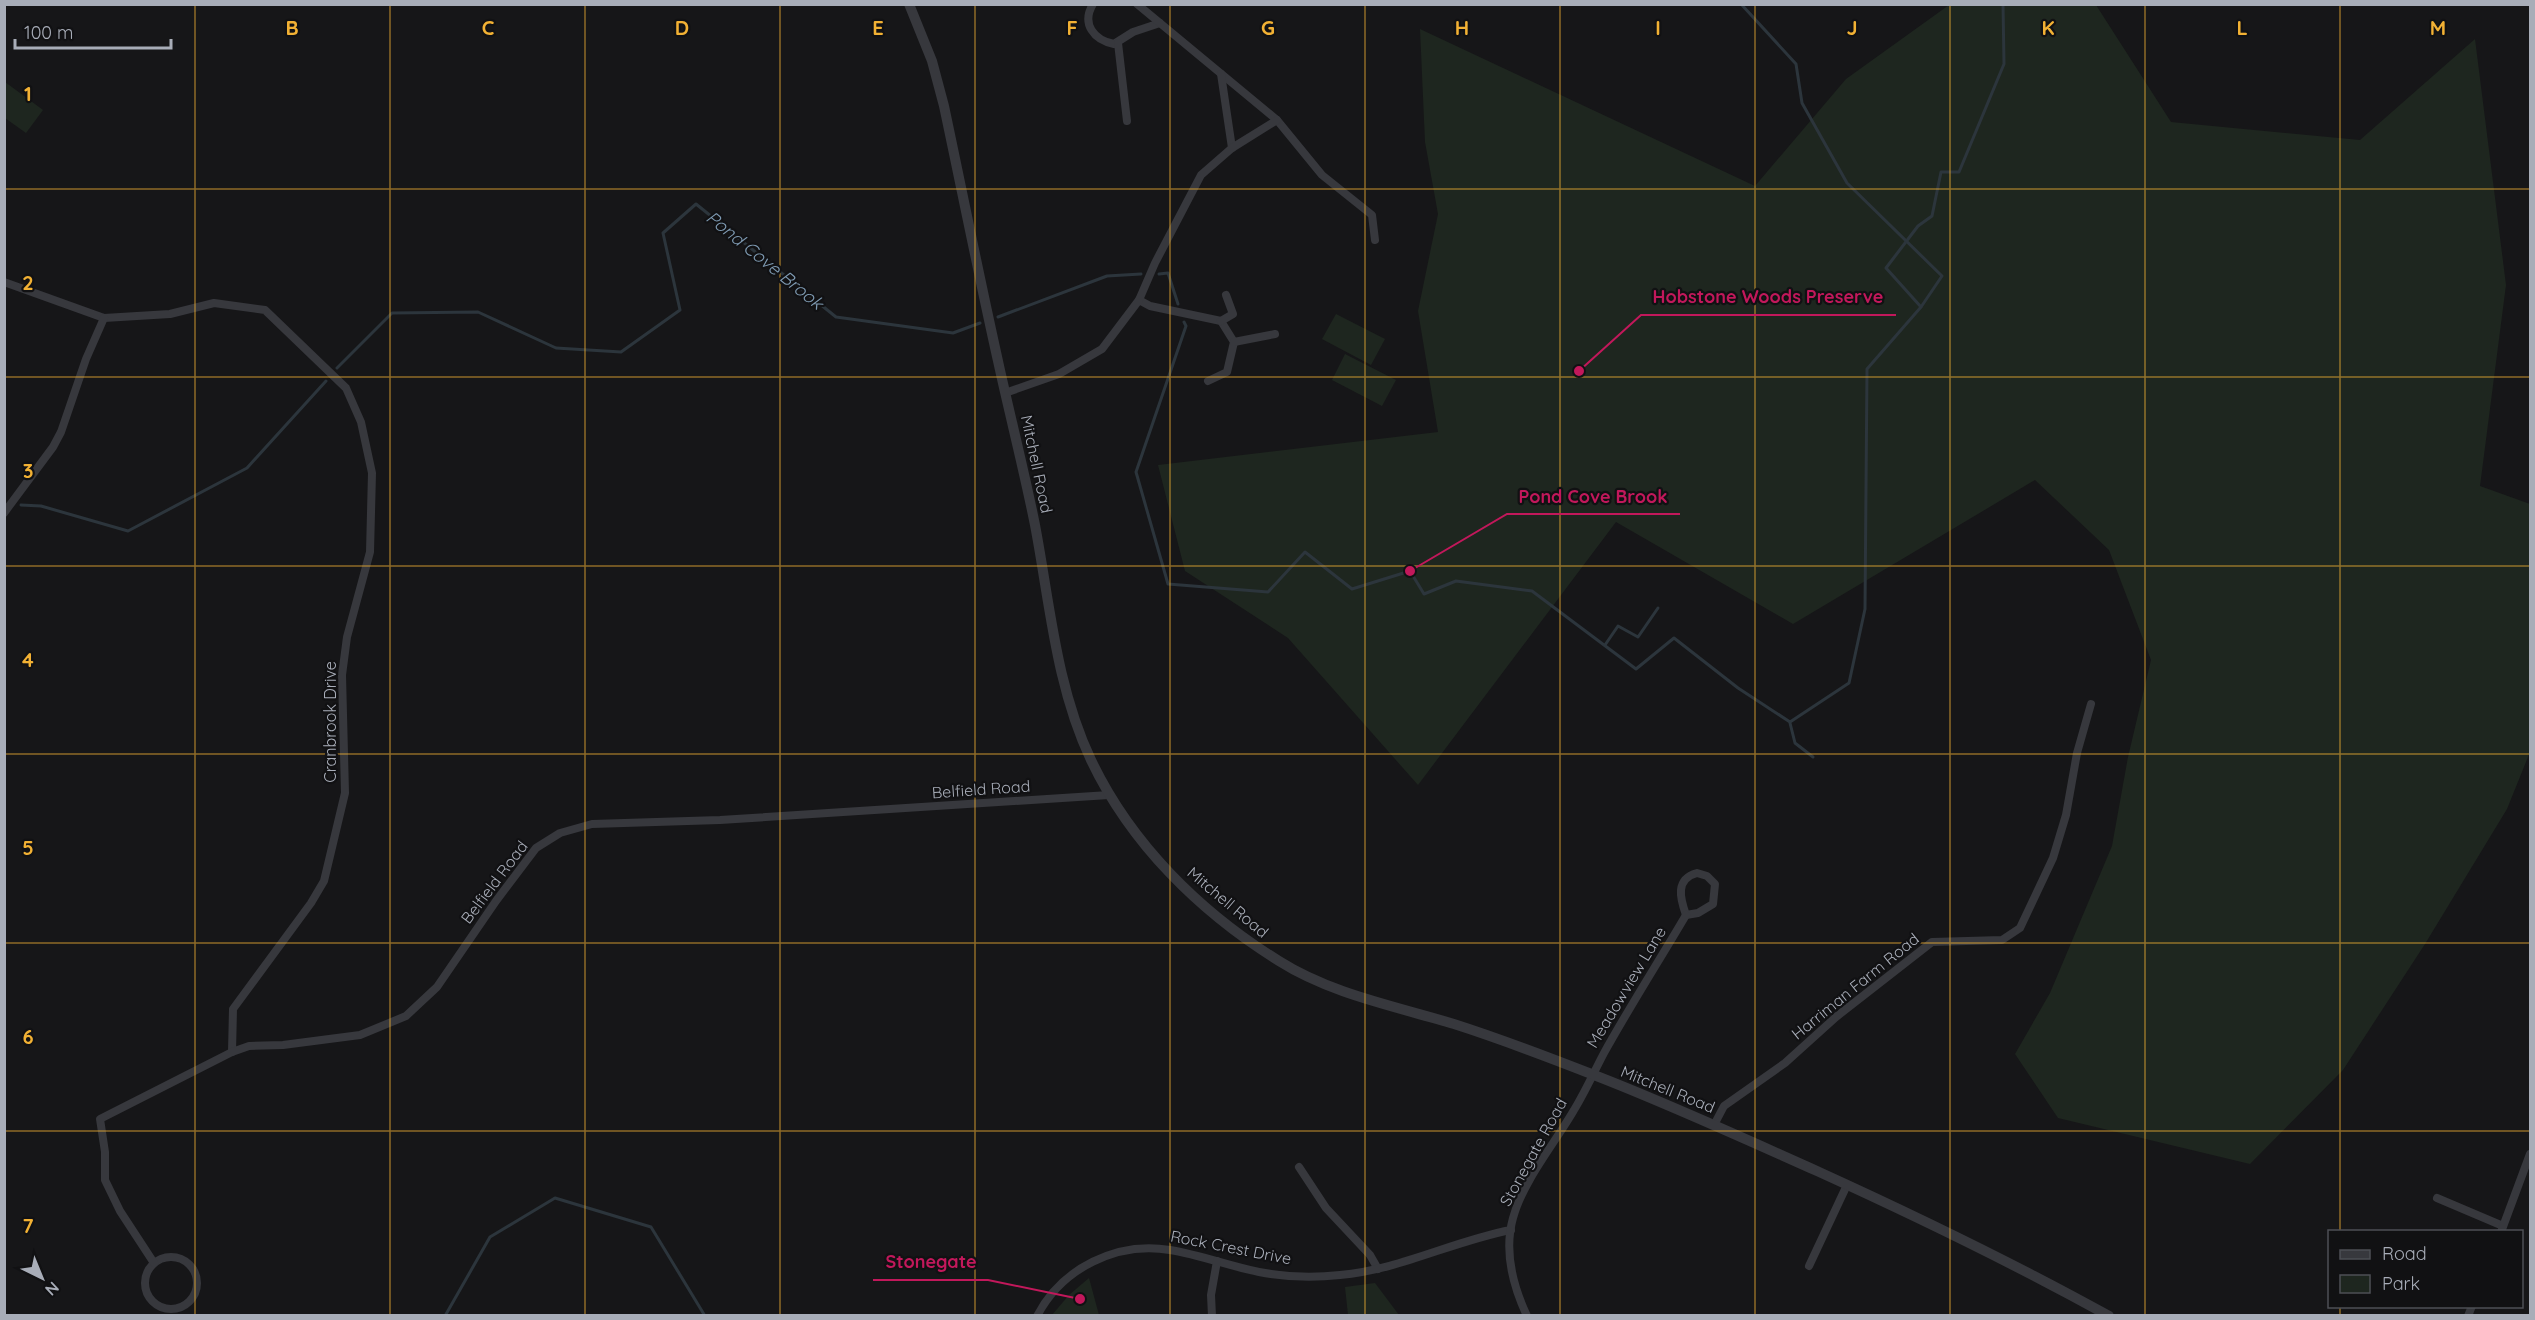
<svg xmlns="http://www.w3.org/2000/svg" width="2535" height="1320" viewBox="0 0 2535 1320" font-family="Quicksand,sans-serif">
<style>
.green{fill:#1e261f}
.lines{fill:none;stroke-linecap:round;stroke-linejoin:round}
.stream{stroke:#2c353c;stroke-width:3}
.minor{stroke:#37383d;stroke-width:8}
.tertiary{stroke:#37383d;stroke-width:10}
.grid{fill:none;stroke:#f2b134;stroke-width:1.5;stroke-opacity:0.55}
.labels{text-anchor:middle;dominant-baseline:central;stroke-width:4.5;stroke-linejoin:round;paint-order:stroke}
.street-label{font-size:16px;fill:#a8adb8;stroke:#111113}
.water-label{font-size:18px;font-style:italic;fill:#7f9bb3;stroke:#111113}
.grid-label{font-size:20px;text-anchor:middle;font-weight:bold;fill:#f2b134;stroke:#111113;stroke-width:4.5;stroke-linejoin:round;paint-order:stroke}
.leader{fill:none;stroke:#c2185b;stroke-width:2}
.callout-dot{fill:#c2185b;stroke:#111113;stroke-width:2}
.callout-label{font-size:18px;text-anchor:middle;font-weight:bold;fill:#c2185b;stroke:#111113;stroke-width:4.5;stroke-linejoin:round;paint-order:stroke}
</style>
<rect width="100%" height="100%" fill="#161618"/>
<g class="green">
<polygon points="1949,5 2096,5 2171,122 2360,140 2475,39 2506,285 2480,486 2530,504 2530,752 2507,809 2425,944 2343,1070 2250,1164 2058,1118 2015,1054 2050,993 2112,846 2128,757 2151,660 2109,550 2035,480 1793,624 1616,522 1418,785 1288,638 1185,571 1158,465 1438,432 1418,311 1438,214 1425,142 1420,29 1755,186 1846,79"/>
<polygon points="5,82 43,110 26,133 5,118"/>
<polygon points="1336,314 1385,339 1371,365 1322,339"/>
<polygon points="1345,354 1396,380 1382,406 1332,380"/>
<polygon points="1089,1278 1099,1315 1052,1315 1069,1295"/>
<polygon points="1375,1283 1399,1315 1348,1315 1345,1287"/>
</g>
<g class="lines">
<g class="stream">
<polyline points="1159,274 1168,273 1178,304"/>
<polyline points="1921,307 1886,268 1918,226 1932,216 1941,172 1959,172 2004,64 2003,4"/>
<polyline points="998,317 1107,276 1141,274"/>
<polyline points="1184,322 1186,326 1136,472 1168,584 1268,592 1305,552 1352,589 1410,571 1424,594 1456,581 1532,591 1636,669 1674,638 1738,688 1790,722 1849,683 1865,609 1867,369 1921,307 1942,276 1847,183 1802,103 1796,64 1741,4"/>
<polyline points="337,368 392,313 478,312 556,348 621,352 680,310 663,233 696,204 836,317 953,333 980,323"/>
<polyline points="21,505 41,506 128,531 247,468 326,381"/>
<polyline points="1605,645 1618,626 1638,637 1658,608"/>
<polyline points="1790,723 1795,743 1813,757"/>
<polyline points="445,1316 490,1237 555,1198 651,1227 705,1316"/>
</g>
<g class="minor">
<path d="M 1093,4 C 1081,24 1094,40 1114,44 L 1133,32 L 1160,23"/>
<polyline points="1137,4 1277,120 1322,175 1372,215 1375,240"/>
<polyline points="1118,43 1127,121"/>
<polyline points="1221,74 1232,148"/>
<polyline points="4,282 104,318 170,314 214,303 265,310 346,388 361,422 372,473 370,552 347,637 342,675 345,793 324,881 311,903 233,1009 232,1052"/>
<polyline points="1139,300 1150,306 1221,321 1234,342 1227,372 1208,381"/>
<polyline points="1221,321 1233,314 1226,295"/>
<polyline points="1234,342 1275,334"/>
<polyline points="1005,393 1059,374 1102,349 1139,300 1155,263 1201,175 1232,148 1277,120"/>
<polyline points="4,513 53,447 61,432 86,359 104,318"/>
<path d="M 1697,873 L 1707,876 L 1715,884 L 1713,904 L 1698,913 L 1686,915 C 1680,898 1675,879 1697,873 Z"/>
<polyline points="1714,1125 1724,1106 1785,1063 1836,1017 1932,942 2002,940 2020,928 2053,858 2066,815 2077,753 2091,704"/>
<polyline points="1299,1167 1326,1208 1370,1255 1378,1269"/>
<polyline points="2437,1198 2503,1226"/>
<polyline points="2501,1232 2530,1154"/>
<circle cx="171" cy="1283" r="26"/>
<polyline points="154,1263 120,1211 105,1180 105,1152 100,1119 232,1052 249,1046 283,1045 360,1035 406,1016 437,987 496,901 536,848 560,833 592,824 720,820 1109,795"/>
<polyline points="1809,1266 1847,1185"/>
<path d="M 1037,1316 C 1062,1268 1117,1241 1170,1250 C 1201,1255 1229,1266 1259,1272 C 1285,1277 1313,1278 1340,1275 C 1399,1270 1453,1241 1511,1230"/>
<polyline points="1212,1316 1211,1295 1217,1261"/>
<path d="M 1527,1316 C 1513,1286 1504,1250 1513,1218 C 1523,1181 1555,1143 1574,1110 C 1585,1092 1594,1072 1604,1053 C 1630,1006 1659,961 1686,915"/>
<polyline points="2468,1316 2472,1306"/>
</g>
<path class="tertiary" d="M 909,4 L 932,61 L 944,106 C 962,191 979,276 998,361 C 1010,416 1024,470 1035,525 C 1050,604 1056,686 1091,760 C 1131,844 1200,912 1279,961 C 1331,994 1395,1006 1454,1024 C 1501,1039 1548,1057 1594,1075 C 1669,1104 1743,1138 1817,1171 C 1916,1216 2013,1263 2109,1316"/>
</g>
<path class="grid" d="M 195,4 L 195,1316M 390,4 L 390,1316M 585,4 L 585,1316M 780,4 L 780,1316M 975,4 L 975,1316M 1170,4 L 1170,1316M 1365,4 L 1365,1316M 1560,4 L 1560,1316M 1755,4 L 1755,1316M 1950,4 L 1950,1316M 2145,4 L 2145,1316M 2340,4 L 2340,1232M 4,189 L 2530,189M 4,377 L 2530,377M 4,566 L 2530,566M 4,754 L 2530,754M 4,943 L 2530,943M 4,1131 L 2530,1131M 2340,1306 L 2340,1316"/>
<g class="labels">
<g class="street-label">
<text transform="translate(1037 464) rotate(78)">Mitchell Road</text>
<text transform="translate(330 722) rotate(-90)">Cranbrook Drive</text>
<text transform="translate(981 789) rotate(-4)">Belfield Road</text>
<text transform="translate(494 882) rotate(-53)">Belfield Road</text>
<text transform="translate(1228 902) rotate(40)">Mitchell Road</text>
<text transform="translate(1855 986) rotate(-39)">Harriman Farm Road</text>
<text transform="translate(1626 987) rotate(-59)">Meadowview Lane</text>
<text transform="translate(1668 1089) rotate(22)">Mitchell Road</text>
<text transform="translate(1533 1152) rotate(-61)">Stonegate Road</text>
<text transform="translate(1231 1247) rotate(11)">Rock Crest Drive</text>
</g>
<g class="water-label">
<text transform="translate(765 260) rotate(39)">Pond Cove Brook</text>
</g>
</g>
<g class="grid-label">
<text x="292" y="35">B</text>
<text x="488" y="35">C</text>
<text x="682" y="35">D</text>
<text x="878" y="35">E</text>
<text x="1072" y="35">F</text>
<text x="1268" y="35">G</text>
<text x="1462" y="35">H</text>
<text x="1658" y="35">I</text>
<text x="1852" y="35">J</text>
<text x="2048" y="35">K</text>
<text x="2242" y="35">L</text>
<text x="2438" y="35">M</text>
<text x="28" y="101">1</text>
<text x="28" y="290">2</text>
<text x="28" y="478">3</text>
<text x="28" y="667">4</text>
<text x="28" y="855">5</text>
<text x="28" y="1044">6</text>
<text x="28" y="1233">7</text>
</g>
<path class="leader" d="M1579 371L1641 315H1896M1410 571L1507 514H1680M1080 1299L988 1280H873"/>
<g class="callout-dot">
<circle cx="1579" cy="371" r="6"/>
<circle cx="1410" cy="571" r="6"/>
<circle cx="1080" cy="1299" r="6"/>
</g>
<g class="callout-label">
<text x="1768" y="303">Hobstone Woods Preserve</text>
<text x="1593" y="503">Pond Cove Brook</text>
<text x="931" y="1268">Stonegate</text>
</g>
<rect width="2535" height="1320" fill="none" stroke="#a8adb8" stroke-width="12"/>
<rect x="2328" y="1230" width="195" height="78" fill="#111113" stroke="#4d4f55" stroke-width="1.5"/>
<rect x="2340" y="1250" width="30" height="9" fill="#37383d" stroke="#4d4f55" stroke-width="1.5"/>
<text x="2382" y="1260" font-size="18" fill="#a8adb8">Road</text>
<rect x="2340" y="1275" width="30" height="18" fill="#1e261f" stroke="#4d4f55" stroke-width="1.5"/>
<text x="2382" y="1290" font-size="18" fill="#a8adb8">Park</text>
<g transform="translate(42 1278) rotate(137)" stroke="#111113" stroke-width="4.5" paint-order="stroke">
<path d="M0-4.5L10 22L0 15L-10 22Z" fill="#a8adb8"/>
<text y="-9" font-size="16" font-weight="bold" text-anchor="middle" fill="#a8adb8">N</text>
</g>
<path d="M15 39v9h156v-9" fill="none" stroke="#a8adb8" stroke-width="3"/>
<text x="24" y="39" font-size="18" fill="#a8adb8" stroke="#111113" stroke-width="4.5" paint-order="stroke">100 m</text>
</svg>
